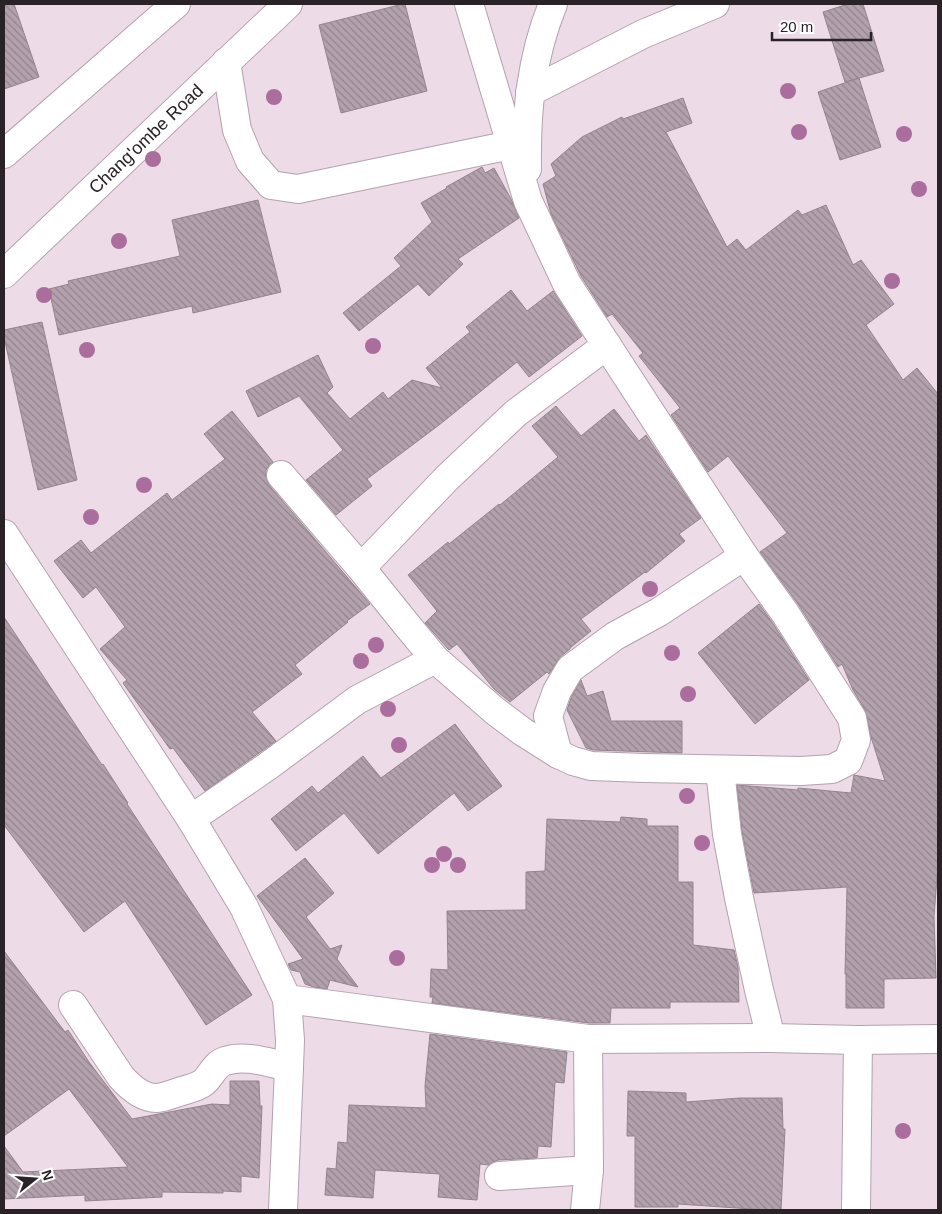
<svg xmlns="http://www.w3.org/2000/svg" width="942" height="1214" viewBox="0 0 942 1214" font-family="Helvetica,sans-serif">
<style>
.building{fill:url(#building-back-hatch);stroke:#94848f}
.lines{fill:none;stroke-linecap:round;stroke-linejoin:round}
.minor-casing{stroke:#b3a2ae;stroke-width:30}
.major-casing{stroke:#b3a2ae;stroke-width:30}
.minor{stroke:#fff;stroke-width:28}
.major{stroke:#fff;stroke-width:28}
.tree{fill:#aa6d9d}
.labels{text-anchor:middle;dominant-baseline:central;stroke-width:4.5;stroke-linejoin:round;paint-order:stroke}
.street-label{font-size:18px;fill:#292227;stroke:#fff}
</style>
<defs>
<pattern id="building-back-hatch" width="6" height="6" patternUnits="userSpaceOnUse" patternTransform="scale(1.25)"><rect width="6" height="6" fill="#b3a2ad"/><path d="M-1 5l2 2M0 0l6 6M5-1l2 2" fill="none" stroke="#92848d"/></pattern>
</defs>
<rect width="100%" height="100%" fill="#eddbe7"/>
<g class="building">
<polygon points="4,4 14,4 39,77 4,89"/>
<polygon points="403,4 405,4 427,91 341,113 319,25"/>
<polygon points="848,4 863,4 884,71 845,82 823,12"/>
<polygon points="859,78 881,147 840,160 818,92"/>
<polygon points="683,98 692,123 666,132 727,247 737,239 746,250 798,210 802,215 826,205 853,265 861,260 894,304 866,325 903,380 917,368 938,394 938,865 934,916 936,978 884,979 884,1008 846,1008 846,974 845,974 847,887 754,893 742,832 737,785 798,790 798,788 851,793 854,775 885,781 871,737 865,710 853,690 842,664 838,667 798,604 760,552 787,533 728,456 708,472 671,415 680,408 639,356 643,353 612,314 607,317 581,276 551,214 543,184 556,176 551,164 582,137 622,117 623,119"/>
<polygon points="482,167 485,173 494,168 511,199 519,218 458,259 463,264 429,296 418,284 359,331 343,313 401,266 394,258 432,222 421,203 447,188 446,187"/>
<polygon points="258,200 281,292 193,313 192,306 59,335 49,289 69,284 68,281 180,256 172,220"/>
<polygon points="511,290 527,311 553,291 582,336 529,377 517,362 439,425 367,479 372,486 336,515 306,480 343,450 299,396 258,417 246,391 318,355 333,387 327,393 350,419 383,392 388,399 412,380 442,388 426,368 470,332 466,327"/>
<polygon points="42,322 77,480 38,490 4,337 4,330"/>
<polygon points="556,406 581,436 614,409 639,441 646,435 701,518 679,534 685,541 646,573 645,572 581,619 591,631 570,648 570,649 560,657 549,674 547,672 510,702 494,689 457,644 449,650 425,623 437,611 408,575 448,542 449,544 499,504 500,505 558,457 532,426"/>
<polygon points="232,411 273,462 270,464 266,470 266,478 269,485 370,604 347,621 348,622 295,665 302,674 252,712 276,741 205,791 173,748 170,749 123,683 127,680 100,649 125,627 96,587 83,598 54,561 81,540 91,553 167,493 172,500 225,459 204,434"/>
<polygon points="759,604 772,622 809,680 755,724 698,653"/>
<polygon points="4,617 102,765 103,764 128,803 127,804 252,995 206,1025 125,901 84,932 4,825"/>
<polygon points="581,680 587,696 603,691 611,721 682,721 682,753 593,750 586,748 567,710 571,698"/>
<polygon points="455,724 502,786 468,811 454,793 378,854 344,813 296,851 271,819 312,786 318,793 363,756 381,778"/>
<polygon points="621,817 647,819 647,826 678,826 678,882 693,882 693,945 734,950 738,967 739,1002 670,1002 670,1008 611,1008 610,1023 589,1023 432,1003 433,997 430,997 431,969 448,970 447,911 526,910 526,872 545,871 547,819 620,822"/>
<polygon points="305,858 334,893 306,917 330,949 342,945 337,959 358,987 330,980 327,989 314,987 305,984 300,972 291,970 288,964 303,959 257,896"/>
<polygon points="4,951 65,1032 68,1030 89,1062 132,1119 212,1104 230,1105 230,1081 259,1081 260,1106 262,1106 259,1178 241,1176 241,1192 223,1191 223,1193 162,1192 162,1197 85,1201 85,1195 4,1199 4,1146 23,1172 128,1167 69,1089 4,1136"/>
<polygon points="430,1034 567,1052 564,1083 555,1082 551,1147 538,1146 537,1158 498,1160 491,1163 489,1165 480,1164 477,1200 438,1197 440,1174 375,1170 373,1198 325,1195 327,1168 336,1169 338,1142 347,1143 349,1105 426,1108 425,1086"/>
<polygon points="628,1091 686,1093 686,1102 740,1098 782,1098 783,1129 785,1129 781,1210 766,1210 678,1204 678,1207 635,1207 635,1136 627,1136"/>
</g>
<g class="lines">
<defs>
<g id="minor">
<polyline points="226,62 237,130 250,161 271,185 298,189 511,145"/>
<polyline points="530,92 643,34 715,4"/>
<path d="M 527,169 C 526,111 531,58 553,4"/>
<polyline points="281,475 361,568 406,624 435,659 495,711 523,732 558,754 573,761 591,766 644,768 801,771 832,769 848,761 856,740 852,718 785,613 744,556 567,284 528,201 469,4"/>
<polyline points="4,534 191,819 244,907 287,999 290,1040 289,1067 283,1210"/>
<polyline points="361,568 447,478 516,413 607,345"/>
<polyline points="558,754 548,716 557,691 570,669 615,636 659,612 744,556"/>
<polyline points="720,770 727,834 739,898 759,990 771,1038"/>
<polyline points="191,819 268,766 357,700 435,659"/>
<polyline points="287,999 588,1039 771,1038 858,1040 938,1039"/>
<path d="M 73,1005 L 121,1077 C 130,1087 142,1098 156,1098 C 163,1098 175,1093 182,1091 C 189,1089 198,1087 204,1082 C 211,1076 215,1064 225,1061 C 245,1054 269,1063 289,1067"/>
<polyline points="499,1176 589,1170"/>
<polyline points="585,1210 589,1170 588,1039"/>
<polyline points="856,1210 858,1040"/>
</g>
<g id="major">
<polyline points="4,154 176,4"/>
<path id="s1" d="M 4,274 L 288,4"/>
</g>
</defs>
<use href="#minor" class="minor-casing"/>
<use href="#major" class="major-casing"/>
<use href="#minor" class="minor"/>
<use href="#major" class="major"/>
</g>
<g class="tree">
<circle cx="788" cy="91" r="8"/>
<circle cx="274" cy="97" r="8"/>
<circle cx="799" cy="132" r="8"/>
<circle cx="904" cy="134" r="8"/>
<circle cx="153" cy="159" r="8"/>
<circle cx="919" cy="189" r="8"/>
<circle cx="119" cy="241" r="8"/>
<circle cx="892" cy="281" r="8"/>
<circle cx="44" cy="295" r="8"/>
<circle cx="373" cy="346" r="8"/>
<circle cx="87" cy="350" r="8"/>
<circle cx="144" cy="485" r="8"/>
<circle cx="91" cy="517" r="8"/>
<circle cx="650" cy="589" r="8"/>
<circle cx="376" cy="645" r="8"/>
<circle cx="672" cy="653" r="8"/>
<circle cx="361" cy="661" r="8"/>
<circle cx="688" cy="694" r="8"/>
<circle cx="388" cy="709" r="8"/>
<circle cx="399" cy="745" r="8"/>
<circle cx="687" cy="796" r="8"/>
<circle cx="702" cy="843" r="8"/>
<circle cx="444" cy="854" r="8"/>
<circle cx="432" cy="865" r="8"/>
<circle cx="458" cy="865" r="8"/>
<circle cx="397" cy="958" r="8"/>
<circle cx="903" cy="1131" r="8"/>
</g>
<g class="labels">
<g class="street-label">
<text stroke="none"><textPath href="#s1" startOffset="196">Chang'ombe Road</textPath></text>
</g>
</g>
<rect width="942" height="1214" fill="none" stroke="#292227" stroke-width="10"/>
<g transform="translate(35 1179) rotate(73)" stroke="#ffffff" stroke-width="4" paint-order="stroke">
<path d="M0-4L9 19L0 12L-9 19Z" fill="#292227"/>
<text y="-8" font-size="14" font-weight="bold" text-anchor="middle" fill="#292227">N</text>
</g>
<path d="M772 32v8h99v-8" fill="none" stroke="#292227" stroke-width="2.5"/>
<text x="780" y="32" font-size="15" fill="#292227" stroke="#ffffff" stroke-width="4" paint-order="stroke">20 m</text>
</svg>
